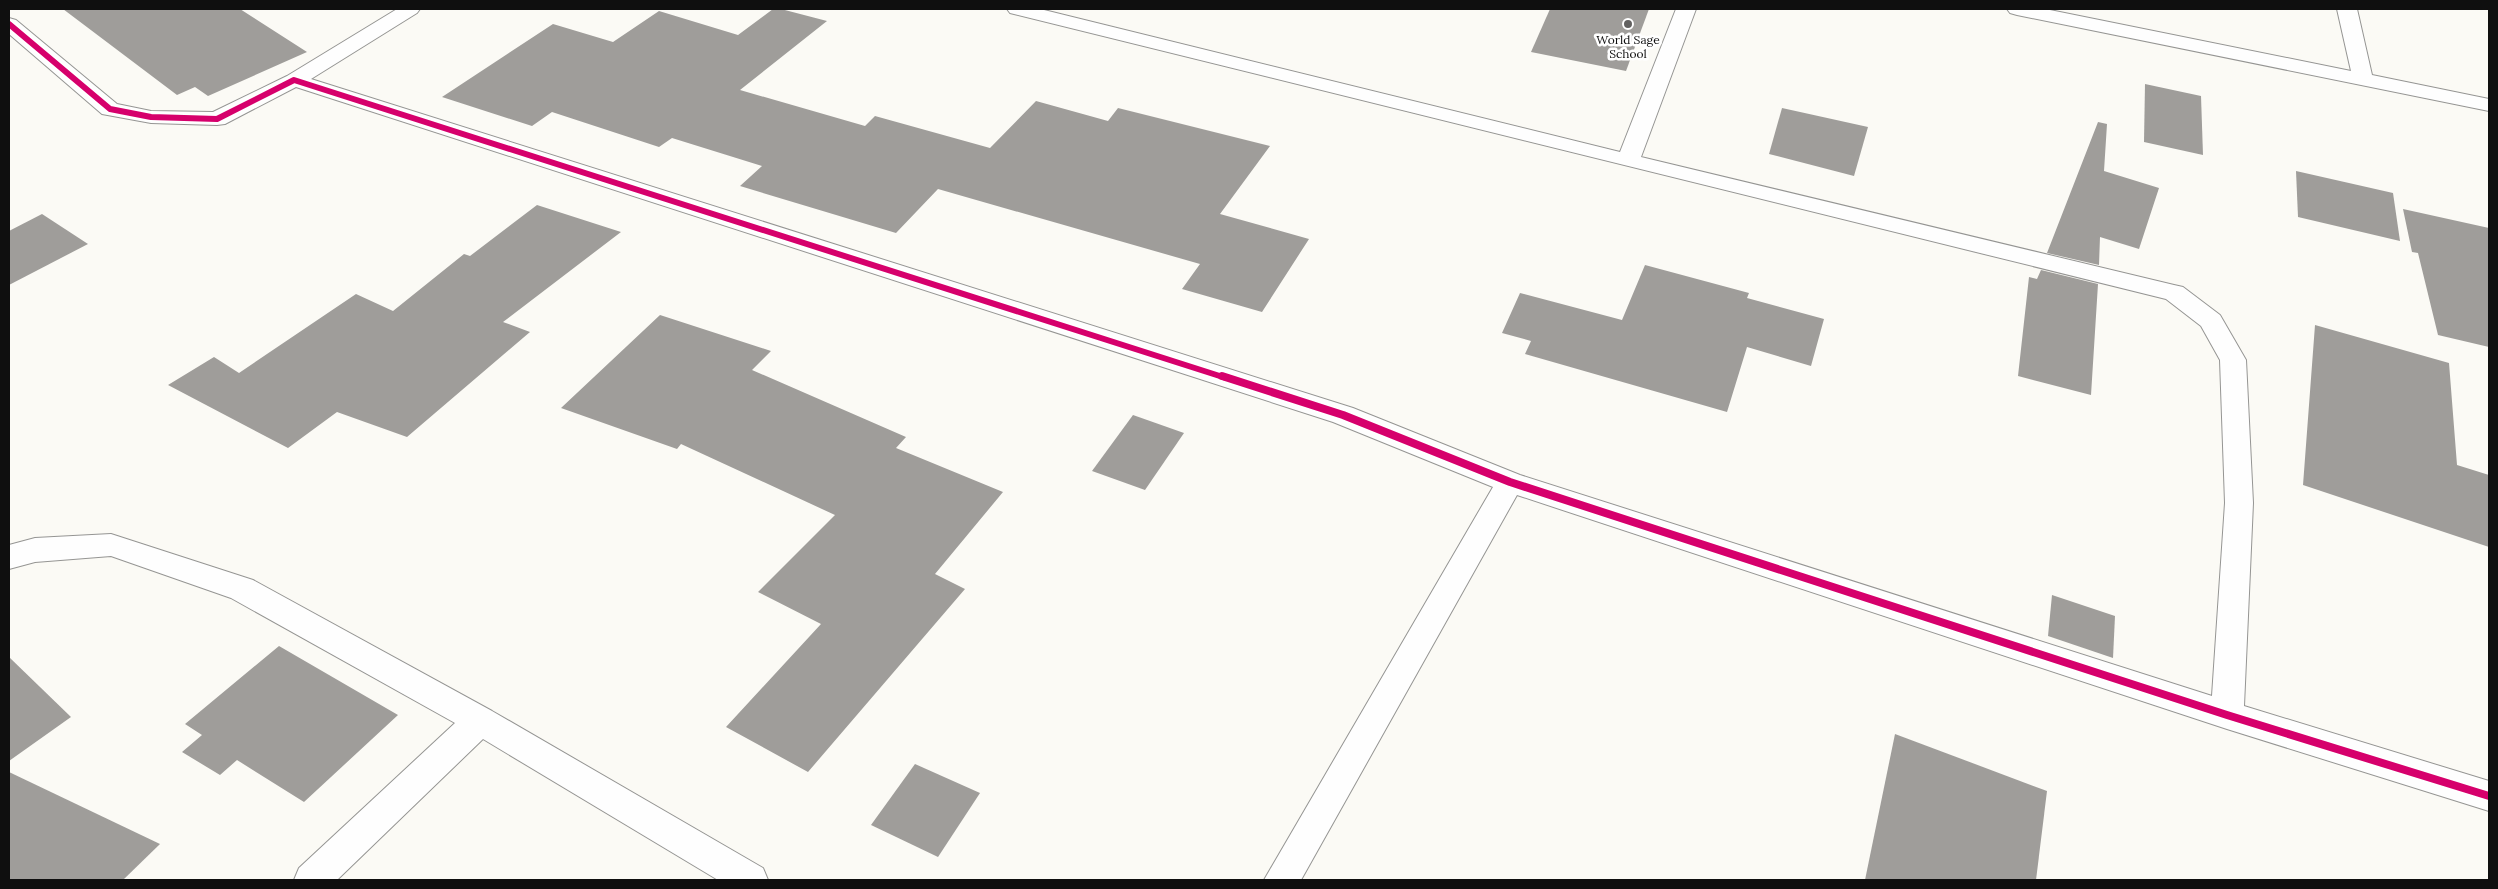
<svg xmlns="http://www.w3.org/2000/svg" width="2498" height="889" viewBox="0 0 2498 889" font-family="Lora,serif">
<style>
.building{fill:#9f9d9a}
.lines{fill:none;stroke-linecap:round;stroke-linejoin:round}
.minor-casing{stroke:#959593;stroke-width:2}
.minor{fill:#fefefe;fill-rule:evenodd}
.cycleway-far1-casing{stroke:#fff;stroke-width:9}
.cycleway-casing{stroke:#fff;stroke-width:11}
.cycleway-far1{stroke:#d6006c;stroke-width:6}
.cycleway{stroke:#d6006c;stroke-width:8}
.poi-dot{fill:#626160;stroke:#fff;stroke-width:2}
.labels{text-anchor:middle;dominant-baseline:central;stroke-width:5;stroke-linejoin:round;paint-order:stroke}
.far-poi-label{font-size:12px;fill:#0f0f0f;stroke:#fff}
</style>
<rect width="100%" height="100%" fill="#fbfaf5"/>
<g class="building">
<polygon points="63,9 240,9 307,52 208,96 195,87 177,95"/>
<polygon points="773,9 781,9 827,21 740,90 865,126 875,116 990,148 1036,101 1108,121 1118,108 1270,146 1220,214 1309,239 1262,312 1182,289 1200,264 938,189 896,233 740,186 762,166 672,138 659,147 552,112 532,126 442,97 553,24 613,42 659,11 738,35"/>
<polygon points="1550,9 1649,9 1626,71 1531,52"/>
<polygon points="2145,84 2201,96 2203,155 2144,142"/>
<polygon points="1782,108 1868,127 1854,176 1769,154"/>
<polygon points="2098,122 2107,124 2104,171 2159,188 2139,249 2100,237 2099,265 2047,253"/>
<polygon points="2296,171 2393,193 2400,241 2298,217"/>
<polygon points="537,205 621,232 503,322 530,332 407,437 337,412 288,448 168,385 214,357 239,373 356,294 393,311 464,254 470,256"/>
<polygon points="2403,209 2489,228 2489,347 2438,335 2418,253 2412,252"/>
<polygon points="42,214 88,244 9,285 9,231"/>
<polygon points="1645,265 1749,293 1747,298 1824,319 1811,366 1747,347 1727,412 1525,354 1531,341 1502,333 1520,293 1622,320"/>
<polygon points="2041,270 2098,284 2091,395 2018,376 2029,277 2037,279"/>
<polygon points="660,315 771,351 752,370 906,437 896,448 1003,492 935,574 965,589 808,772 726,727 821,624 758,592 835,515 681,444 677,449 561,408"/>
<polygon points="2315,325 2449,363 2457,465 2489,475 2489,547 2303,485"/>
<polygon points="1133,415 1184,433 1145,490 1092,471"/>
<polygon points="2052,595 2115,616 2113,658 2048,636"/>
<polygon points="279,646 398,715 304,802 237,760 220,775 182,752 202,735 185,724"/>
<polygon points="9,657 71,717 9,761"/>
<polygon points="1895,734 2047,791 2036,880 1865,880"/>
<polygon points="915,764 980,793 938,857 871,825"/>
<polygon points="9,772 160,844 123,880 9,880"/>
</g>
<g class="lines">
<defs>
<g id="minor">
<polygon points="397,9 420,9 417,13 311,79 1353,408 1520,475 2212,696 2225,503 2220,360 2201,326 2166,299 1010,13 1007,9 1040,9 1620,152 1676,9 1696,9 1641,157 2174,285 2183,287 2220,315 2246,360 2253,503 2244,706 2489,781 2489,811 2227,729 1517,495 1301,880 1264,880 1493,487 1333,422 296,87 225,124 217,125 151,123 102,114 9,34 9,18 16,20 117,104 151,111 213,112 287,76"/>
<polygon points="2007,9 2045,9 2351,71 2337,9 2357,9 2372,75 2489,99 2489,111 2017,15 2010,13"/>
<polygon points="111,534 253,580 492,711 763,868 768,880 718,880 483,739 337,880 294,880 299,868 455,723 231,598 111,556 35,562 9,569 9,545 35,538"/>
</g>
</defs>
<use href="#minor" class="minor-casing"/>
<use href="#minor" class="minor"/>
<defs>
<polyline id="cycleway-far1" points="9,24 110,109 151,117 217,119 294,80 1226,378"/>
<polyline id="cycleway" points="1222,376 1343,415 1510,482 2227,715 2489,796"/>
</defs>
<use href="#cycleway-far1" class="cycleway-far1-casing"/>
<use href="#cycleway" class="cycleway-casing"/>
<use href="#cycleway-far1" class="cycleway-far1"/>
<use href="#cycleway" class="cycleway"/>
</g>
<circle class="poi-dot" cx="1628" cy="24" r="5"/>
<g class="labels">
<g class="far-poi-label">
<text x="1628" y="39">World Sage<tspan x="1628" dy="14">School</tspan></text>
</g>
</g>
<rect width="2498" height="889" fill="none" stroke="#0f0f0f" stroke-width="20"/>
</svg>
